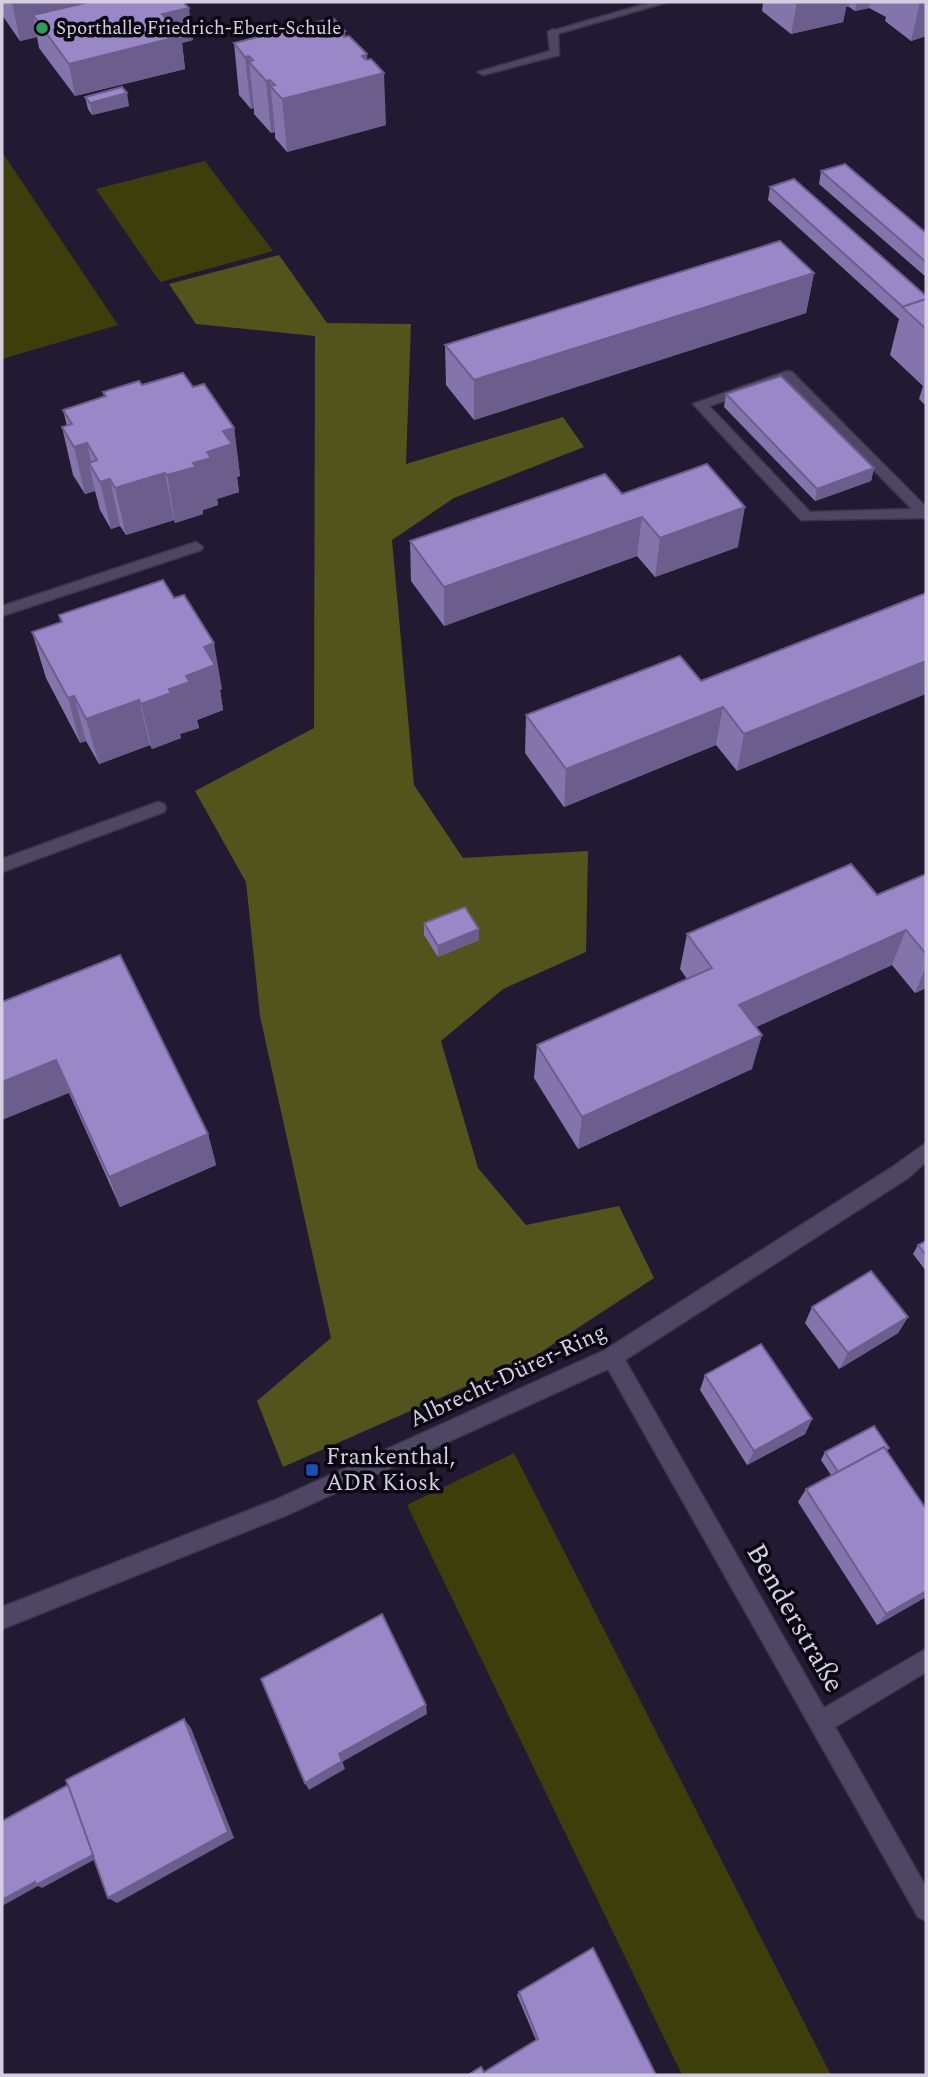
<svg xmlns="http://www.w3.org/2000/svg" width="928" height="2077" viewBox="0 0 928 2077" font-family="Spectral,serif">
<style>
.green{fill:#3d3e0a}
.forest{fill:#52541b}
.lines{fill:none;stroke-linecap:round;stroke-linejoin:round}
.service-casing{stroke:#3c354a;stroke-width:3}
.minor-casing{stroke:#3c354a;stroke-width:3}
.service{fill:#4e4763;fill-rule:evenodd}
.minor{fill:#4e4763;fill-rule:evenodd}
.wall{fill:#8474ac}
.shaded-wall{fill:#6b5e8c}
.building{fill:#9987c8;stroke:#6b5e8c;stroke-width:2}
.leisure-dot{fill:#2e9e5b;stroke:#0a0712;stroke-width:2.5}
.transit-dot{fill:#1a4fb4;stroke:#0a0712;stroke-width:2.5}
.labels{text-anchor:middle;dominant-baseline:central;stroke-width:7;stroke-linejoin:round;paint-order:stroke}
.far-poi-label{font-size:19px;fill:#d3cfe1;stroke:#0a0712;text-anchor:start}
.street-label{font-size:23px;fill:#d3cfe1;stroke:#0a0712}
.poi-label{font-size:23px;fill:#d3cfe1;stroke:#0a0712;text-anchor:start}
.near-street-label{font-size:28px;fill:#d3cfe1;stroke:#0a0712}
</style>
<rect width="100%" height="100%" fill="#221a33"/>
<g class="green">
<polygon points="2,152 118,325 2,359"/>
<polygon points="205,161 273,251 160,282 96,189"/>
<polygon points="514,1453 831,2075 682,2075 407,1505"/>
</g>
<polygon class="forest" points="279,255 327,323 411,324 406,464 563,417 584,447 454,498 392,540 414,785 463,858 588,851 586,952 503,989 441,1041 478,1168 526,1225 619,1206 654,1278 535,1356 283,1467 257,1401 331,1338 260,1016 246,882 195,791 314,728 315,336 196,324 169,284"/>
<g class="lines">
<defs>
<g id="service">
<polygon points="553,29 558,32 559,55 483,75 478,72 550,51 548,32"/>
<polygon points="196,542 203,547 201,550 2,616 2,606"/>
<polygon points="158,802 164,804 166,808 164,812 2,872 2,859"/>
</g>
<g id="minor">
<polygon points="652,2 668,2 557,34 548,32"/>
<path d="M 787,371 L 792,372 L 926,507 L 926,518 L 801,520 L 693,404 ZM 785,380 L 912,509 L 810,512 L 709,406 Z"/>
<polygon points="926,1143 926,1162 908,1178 625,1360 824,1708 926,1649 926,1672 835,1727 926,1887 926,1921 918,1917 608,1369 287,1515 2,1629 2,1607 275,1500 605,1350 894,1166"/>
</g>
</defs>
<use href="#service" class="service-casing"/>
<use href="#minor" class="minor-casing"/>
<use href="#service" class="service"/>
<use href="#minor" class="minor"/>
</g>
<g class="wall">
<polygon points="2,2 183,2 193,40 182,43 185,69 75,96 39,48 37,37 20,41 2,15"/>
<polygon points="763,2 926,2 926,36 911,41 885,21 886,17 869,8 855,11 849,7 846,7 843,22 791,34 762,11"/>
<polygon points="345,37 367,60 386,125 287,152 275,138 275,132 271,133 254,114 254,108 251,109 239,95 234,43"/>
<polygon points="85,97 129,106 92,115 88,109"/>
<polygon points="821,171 926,233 926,277 819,184"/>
<polygon points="770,187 926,296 926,406 919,399 923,386 890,355 899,319 768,200"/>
<polygon points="814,273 806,313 474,420 446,385 445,345"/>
<polygon points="142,385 193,387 234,428 240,476 237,477 239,492 217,499 218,505 203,510 203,514 175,523 174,520 126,535 120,526 111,529 100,510 95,491 85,494 73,475 62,427 67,426 63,410 104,397 103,392"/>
<polygon points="726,394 874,468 871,481 815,501 724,407"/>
<polygon points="622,494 738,547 655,577 637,556 444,626 411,581 410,541"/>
<polygon points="926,593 737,771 716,745 564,807 525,753 526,715 701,681"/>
<polygon points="59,615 222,689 220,690 223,710 197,720 199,728 180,734 181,738 152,749 150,745 99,764 86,741 80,743 46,678 32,632 61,622"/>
<polygon points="926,874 926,988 915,993 892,965 756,1027 752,1069 578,1149 534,1078 537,1045 687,979 680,969 687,934 877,895"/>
<polygon points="424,923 479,940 438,957 424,935"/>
<polygon points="2,1002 208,1134 216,1165 120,1207 69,1093"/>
<polygon points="926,1241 926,1271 913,1254 918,1245"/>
<polygon points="812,1307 908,1317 898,1333 839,1369 805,1323"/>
<polygon points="705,1375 812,1419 805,1434 747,1465 700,1390"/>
<polygon points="889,1448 887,1452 926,1509 926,1597 877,1625 798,1502 806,1489 831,1475 821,1460 825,1452"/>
<polygon points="519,1992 656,2075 484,2072 536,2040 517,1995"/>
</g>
<g class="shaded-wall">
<polygon points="12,2 183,2 33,15 37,37 20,41"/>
<polygon points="797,2 850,2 849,7 846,7 843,22 791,34"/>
<polygon points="857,2 870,2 869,8 855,11"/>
<polygon points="920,2 926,2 926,36 911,41"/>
<polygon points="189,8 193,40 182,43 185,69 75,96 69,64 162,14"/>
<polygon points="345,31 348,82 362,56 367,54 368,77 384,73 386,125 287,152 282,99 340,32"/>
<polygon points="249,56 250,63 249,62 254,108 251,109 245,57"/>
<polygon points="270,80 275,132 271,133 266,81"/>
<polygon points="127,93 129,106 92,115 90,103"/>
<polygon points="814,273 806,313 474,420 474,380"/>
<polygon points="234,428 240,476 237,477 239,492 217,499 218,505 203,510 203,514 175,523 167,475 193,463 223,431"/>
<polygon points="87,443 93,471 89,463 95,491 85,494 74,447"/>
<polygon points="874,468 871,481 815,501 817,489"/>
<polygon points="165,473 174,520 126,535 115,488"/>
<polygon points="110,479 120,526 111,529 100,482"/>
<polygon points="745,507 738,547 655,577 660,538"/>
<polygon points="642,517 637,556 444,626 444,587"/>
<polygon points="214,643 222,689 220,690 223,710 197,720 199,728 180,734 181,738 152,749 141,704 169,689 204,647"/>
<polygon points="926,661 926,694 737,771 744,734"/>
<polygon points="74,696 86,741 80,743 68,698"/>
<polygon points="139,700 150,745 99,764 86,719"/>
<polygon points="723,707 716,745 564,807 566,769"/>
<polygon points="479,929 479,940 438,957 438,946"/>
<polygon points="906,930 892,965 730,1039 739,1005"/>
<polygon points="926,966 926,988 915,993"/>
<polygon points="762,1035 752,1069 578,1149 582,1117"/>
<polygon points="56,1060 69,1093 2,1120 2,1082"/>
<polygon points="208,1134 216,1165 120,1207 109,1177"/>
<polygon points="908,1317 898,1333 839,1369 848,1353"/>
<polygon points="812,1419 805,1434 747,1465 754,1451"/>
<polygon points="926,1591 926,1597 877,1625 886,1614"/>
<polygon points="426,1705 427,1714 342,1762 339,1754"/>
<polygon points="184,1719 191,1728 234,1838 117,1903 108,1898"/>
<polygon points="342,1761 345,1769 309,1790 305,1783"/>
<polygon points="96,1853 101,1856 42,1888 38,1886 2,1906 2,1900 35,1882"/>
</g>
<g class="building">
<polygon points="89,2 183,2 189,8 162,14 181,36 69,64 33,15"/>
<polygon points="333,18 345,31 340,32 344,37 349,36 367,54 362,56 366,60 371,59 384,73 282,99 270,86 275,85 270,80 266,81 249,62 253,60 249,56 245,57 234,43"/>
<polygon points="122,87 127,93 90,103 85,97"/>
<polygon points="845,164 926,233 926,262 821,171"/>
<polygon points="794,179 926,296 926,299 903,307 770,187"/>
<polygon points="780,241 814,273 474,380 445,345"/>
<polygon points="926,299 926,329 902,307"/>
<polygon points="183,373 193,387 204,384 234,428 223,431 232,444 207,452 211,458 193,463 196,467 167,475 165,473 115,488 110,479 100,482 89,463 97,460 87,443 74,447 62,427 72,424 63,410 106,396 103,392 139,381 142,385"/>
<polygon points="781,376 874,468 817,489 726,394"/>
<polygon points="707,464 745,507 660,538 642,517 444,587 410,541 605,474 622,494"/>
<polygon points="163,580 174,598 184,595 214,643 204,647 215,665 186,676 190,682 169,689 171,693 141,704 139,700 86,719 74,696 68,698 32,632 62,622 59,615"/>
<polygon points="926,593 926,661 744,734 723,707 566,769 526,715 680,656 701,681"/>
<polygon points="851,864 877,895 926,874 926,954 906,930 739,1005 762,1035 582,1117 537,1045 712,968 687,934"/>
<polygon points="465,907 479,929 438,946 424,923"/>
<polygon points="120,955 208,1134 109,1177 56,1060 2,1082 2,1002"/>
<polygon points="926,1241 926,1255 918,1245"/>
<polygon points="871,1271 908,1317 848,1353 812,1307"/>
<polygon points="761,1344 812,1419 754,1451 705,1375"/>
<polygon points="874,1426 889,1448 886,1450 884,1447 838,1472 825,1452"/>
<polygon points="884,1447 926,1509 926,1591 886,1614 806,1489"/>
<polygon points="382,1614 426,1705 339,1754 342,1761 305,1783 261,1679"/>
<polygon points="184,1719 228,1832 108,1898 66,1780"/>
<polygon points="68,1785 93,1855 36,1885 35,1882 2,1900 2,1821"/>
<polygon points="593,1948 656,2075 468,2075 481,2067 484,2072 538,2039 519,1992"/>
</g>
<circle class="leisure-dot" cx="42" cy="28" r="7"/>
<rect class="transit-dot" x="305" y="1463" width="14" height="14" rx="3.5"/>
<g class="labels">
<g class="far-poi-label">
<text x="56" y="28">Sporthalle Friedrich-Ebert-Schule</text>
</g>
<g class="street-label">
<text transform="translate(508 1376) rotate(-25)">Albrecht-Dürer-Ring</text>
</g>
<g class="poi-label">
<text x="326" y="1457">Frankenthal,<tspan x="326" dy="26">ADR Kiosk</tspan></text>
</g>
<g class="near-street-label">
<text transform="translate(795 1618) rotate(60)">Benderstraße</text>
</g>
</g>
<rect width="928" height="2077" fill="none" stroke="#d3cfe1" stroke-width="7"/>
</svg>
